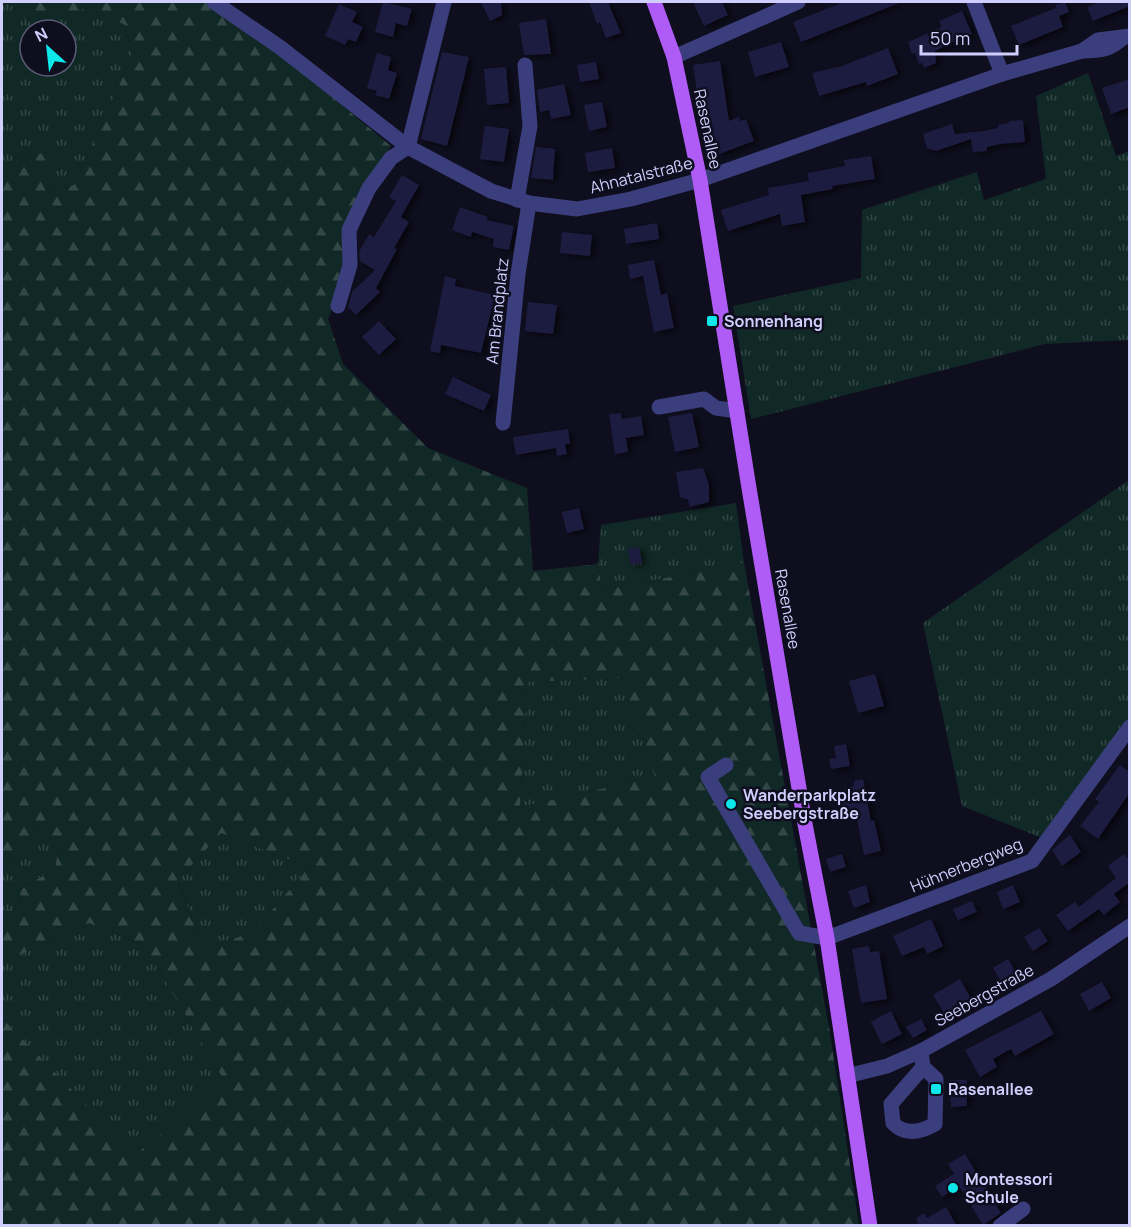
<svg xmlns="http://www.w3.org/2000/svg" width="1131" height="1227" viewBox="0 0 1131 1227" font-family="Manrope,sans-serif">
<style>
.grass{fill:url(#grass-tufts);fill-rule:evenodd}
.forest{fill:url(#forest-firs);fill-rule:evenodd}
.building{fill:#1f1b3f;filter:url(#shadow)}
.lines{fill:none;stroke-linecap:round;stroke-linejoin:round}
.minor{stroke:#3b3e7c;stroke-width:15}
.major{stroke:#af5cf6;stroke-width:15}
.poi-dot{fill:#0de7ea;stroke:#0f0e1f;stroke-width:2}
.labels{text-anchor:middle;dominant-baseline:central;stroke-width:5;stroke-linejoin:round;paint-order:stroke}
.street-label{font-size:16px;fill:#d0cefc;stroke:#0f0e1f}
.poi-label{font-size:16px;font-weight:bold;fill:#d0cefc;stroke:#0f0e1f;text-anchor:start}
</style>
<defs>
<pattern id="grass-tufts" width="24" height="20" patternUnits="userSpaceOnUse" patternTransform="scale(1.5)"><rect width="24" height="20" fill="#112926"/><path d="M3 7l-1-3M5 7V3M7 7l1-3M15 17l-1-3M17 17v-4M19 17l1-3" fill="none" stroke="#334746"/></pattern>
<pattern id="forest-firs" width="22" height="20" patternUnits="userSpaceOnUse" patternTransform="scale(1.5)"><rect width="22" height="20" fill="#112926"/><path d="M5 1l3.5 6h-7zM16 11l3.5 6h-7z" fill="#334746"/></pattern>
<filter id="shadow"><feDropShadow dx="4.5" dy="2.5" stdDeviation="3" flood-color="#0009"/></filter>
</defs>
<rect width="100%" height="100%" fill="#0f0e1f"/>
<g class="grass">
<path d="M 2,2 L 8,2 L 28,22 L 88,8 L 125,25 L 132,57 L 74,185 L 51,190 L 47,152 L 2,161 ZM 30,30 L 66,30 L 66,66 L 30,66 Z"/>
<polygon points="1088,73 1116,156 1129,151 1129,340 1045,344 751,419 733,306 861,278 862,210 977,172 984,200 1046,179 1036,96"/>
<polygon points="1129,480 1129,719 1042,838 962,806 923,623"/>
<polygon points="736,503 744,563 602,590 598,564 601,525"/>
<polygon points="621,678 655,777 520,807 527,681"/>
<polygon points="39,824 58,848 55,869 20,889 21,907 2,911 2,864 9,865"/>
<polygon points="221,833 309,867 254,931 205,950 177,880"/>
<polygon points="89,923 145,946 225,1082 135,1156 2,1018 2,963"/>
</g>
<path class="forest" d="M 8,2 L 218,2 L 391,146 L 374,171 L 344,261 L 339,291 L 328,319 L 343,364 L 428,448 L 527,488 L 533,571 L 598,564 L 602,590 L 744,563 L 829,1027 L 859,1225 L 2,1225 L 2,1018 L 135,1155 L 225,1082 L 145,946 L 89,923 L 2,963 L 2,911 L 21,907 L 20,889 L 55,869 L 58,849 L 39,824 L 9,865 L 2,864 L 2,161 L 48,152 L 51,190 L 74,185 L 132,57 L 125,25 L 88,8 L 28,22 ZM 621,678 L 655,777 L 520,807 L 527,682 ZM 221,833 L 309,867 L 254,931 L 205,950 L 177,881 Z"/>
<g class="building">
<polygon points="383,2 412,9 407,26 396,23 393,37 375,32"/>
<polygon points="481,2 501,2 502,15 490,21"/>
<polygon points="589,2 608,2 621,33 606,38 600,22 597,24"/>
<polygon points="693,2 722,2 728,15 704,26"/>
<polygon points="838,2 902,2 801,42 793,22 839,4"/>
<polygon points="1065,2 1069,12 1059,16 1055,5"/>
<polygon points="1101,2 1130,2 1130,6 1093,21 1087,7"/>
<polygon points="339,4 357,12 352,22 363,27 356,42 348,39 345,45 325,36"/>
<polygon points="1056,8 1063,27 1019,45 1011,26"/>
<polygon points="962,11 972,34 935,51 936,63 924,68 922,63 919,64 915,53 912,54 908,42 942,27 939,21"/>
<polygon points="546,19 551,54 524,55 519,23"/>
<polygon points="781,42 789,67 755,77 748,52"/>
<polygon points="888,48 898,74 867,86 866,82 819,96 812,73 842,66"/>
<polygon points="442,52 469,57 447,146 421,139"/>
<polygon points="377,53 391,57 388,70 397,73 389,99 375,95 377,91 367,88"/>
<polygon points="720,61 729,121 739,117 740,121 746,119 754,141 719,154 717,148 711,150 708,140 710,139 699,107 693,65"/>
<polygon points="596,62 599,79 580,82 577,65"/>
<polygon points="506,67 509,103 487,105 484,69"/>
<polygon points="1130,79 1130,107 1111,114 1102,88"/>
<polygon points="564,84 571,115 551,119 549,110 540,112 537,90"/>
<polygon points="602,102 607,127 589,131 584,105"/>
<polygon points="1023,120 1025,142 1000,144 987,147 987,151 973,152 971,139 936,151 927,148 923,134 952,124 955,134 985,131 998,128 998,125 1009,123 1009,121"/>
<polygon points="485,126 509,129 504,162 480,159"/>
<polygon points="536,147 555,149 553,180 531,178"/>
<polygon points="612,148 615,168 588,172 585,153"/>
<polygon points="871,156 875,179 832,186 833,189 801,195 805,222 782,226 780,214 728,231 721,210 769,195 768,188 809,181 808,173 845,166 844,160"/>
<polygon points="402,175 419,185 401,217 409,222 394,248 397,249 376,288 380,292 356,315 348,307 352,292 375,270 360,261 359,252 369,234 374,237 396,201 389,197"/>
<polygon points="460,207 488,217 486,220 514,226 509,250 493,247 494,239 472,232 471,237 452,230"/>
<polygon points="657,223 659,239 626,244 624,229"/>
<polygon points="562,232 592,235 590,256 560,253"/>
<polygon points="654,260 661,295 667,293 674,328 654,332 643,276 630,279 628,265"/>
<polygon points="445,276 456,279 455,286 495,295 481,353 441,345 440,353 430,351"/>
<polygon points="528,302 557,305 553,334 525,331"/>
<polygon points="379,321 396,339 379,355 362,337"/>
<polygon points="453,377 491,395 484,411 445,394"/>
<polygon points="621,413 622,419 641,416 644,435 626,438 628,452 615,454 609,414"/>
<polygon points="692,413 699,447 675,452 668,417"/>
<polygon points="568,429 570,444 565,444 567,454 557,456 556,448 516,455 513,437"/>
<polygon points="703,468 709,485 709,502 690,507 688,500 680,497 676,472"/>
<polygon points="579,508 584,529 567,533 562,512"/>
<polygon points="639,547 642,563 631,565 628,549"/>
<polygon points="875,674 884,706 858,713 849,681"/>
<polygon points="846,744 850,766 831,769 829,759 836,758 834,746"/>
<polygon points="1120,765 1130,772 1130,792 1098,839 1080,826 1099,802 1095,799"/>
<polygon points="863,779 871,821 874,820 881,851 864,855 855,808 841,811 839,801 846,800 844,788 854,786 854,781"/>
<polygon points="1070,835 1081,852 1062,866 1052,850"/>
<polygon points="842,854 846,867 830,872 826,859"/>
<polygon points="1124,854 1130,861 1130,882 1114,894 1120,902 1104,915 1099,909 1068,931 1056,915 1075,902 1079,907 1116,878 1108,866"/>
<polygon points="866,885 870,902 854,908 848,891"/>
<polygon points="1013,885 1020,902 1003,909 997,892"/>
<polygon points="972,901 977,912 958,920 953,909"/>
<polygon points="931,919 943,946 927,954 924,947 902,956 893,936"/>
<polygon points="1039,928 1048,941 1033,951 1024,937"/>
<polygon points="869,946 870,952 879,951 887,999 861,1003 852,949"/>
<polygon points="1008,959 1018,976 1003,985 993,968"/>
<polygon points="960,979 973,1002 947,1018 933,995"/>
<polygon points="1102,982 1111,998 1089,1011 1080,994"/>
<polygon points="891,1011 902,1034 882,1044 871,1022"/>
<polygon points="1041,1011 1054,1034 1015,1056 1011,1049 993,1059 997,1067 980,1077 965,1050"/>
<polygon points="921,1019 927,1030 913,1038 906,1027"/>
<polygon points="950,1080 967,1080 967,1106 951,1107"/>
<polygon points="965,1154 1001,1213 983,1225 959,1186 942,1197 935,1186 954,1174 948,1164"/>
<polygon points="946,1207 957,1226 914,1226 918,1223 916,1218 924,1213 927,1218"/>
</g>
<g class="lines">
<g class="minor">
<polyline points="214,2 281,48 408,147 491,191 529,203 577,209 631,199 700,180 1002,74 1082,51 1098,40 1130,36"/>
<polyline points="974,2 1002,74"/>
<path d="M 1082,51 C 1101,51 1110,50 1124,37"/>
<polyline points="674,57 798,2"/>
<polyline points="517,200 530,126 525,65"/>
<polyline points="338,306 350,265 349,230 369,188 391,158 408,147 444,2"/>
<polyline points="659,407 704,399 716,408 737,411"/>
<polyline points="503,423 518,274 529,203"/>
<polyline points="726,765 708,777 799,933 827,938 1032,861 1130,727"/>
<path d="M 921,1051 L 923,1067 L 936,1079 L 935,1124 C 921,1132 905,1136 893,1123 L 891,1104 L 923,1067"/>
<polyline points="847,1076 887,1066 921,1051 1051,979 1130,926"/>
<polyline points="1000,1226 1023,1209"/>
</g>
<polyline class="major" points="654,2 674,57 700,180 749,488 805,824 827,938 870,1226"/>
</g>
<g class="poi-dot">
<rect x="706" y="315" width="12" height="12" rx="3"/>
<circle cx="731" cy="804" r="6"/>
<rect x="930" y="1083" width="12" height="12" rx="3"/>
<circle cx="953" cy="1188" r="6"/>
</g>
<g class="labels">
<g class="street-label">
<text transform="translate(708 129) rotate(78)">Rasenallee</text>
<text transform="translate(641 175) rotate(-14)">Ahnatalstraße</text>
<text transform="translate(497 311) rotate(-84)">Am Brandplatz</text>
<text transform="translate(788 609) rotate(80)">Rasenallee</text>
<text transform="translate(966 865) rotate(-22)">Hühnerbergweg</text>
<text transform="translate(984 995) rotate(-29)">Seebergstraße</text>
</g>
<g class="poi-label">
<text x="724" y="321">Sonnenhang</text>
<text x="743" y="795">Wanderparkplatz<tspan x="743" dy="18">Seebergstraße</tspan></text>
<text x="948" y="1089">Rasenallee</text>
<text x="965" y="1179">Montessori<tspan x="965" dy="18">Schule</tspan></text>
</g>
</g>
<rect width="1131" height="1227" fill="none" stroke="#d0cefc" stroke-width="6"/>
<g transform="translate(48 48) rotate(333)"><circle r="28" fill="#0f0e1f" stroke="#5c5b77" stroke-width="1.5"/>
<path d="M0-4.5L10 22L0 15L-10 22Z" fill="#0de7ea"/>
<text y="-9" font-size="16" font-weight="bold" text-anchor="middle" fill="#d0cefc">N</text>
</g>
<path d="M921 45v9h96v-9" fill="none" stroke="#d0cefc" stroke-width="3"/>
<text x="930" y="45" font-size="18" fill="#d0cefc" stroke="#0f0e1f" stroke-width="4.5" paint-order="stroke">50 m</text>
</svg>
